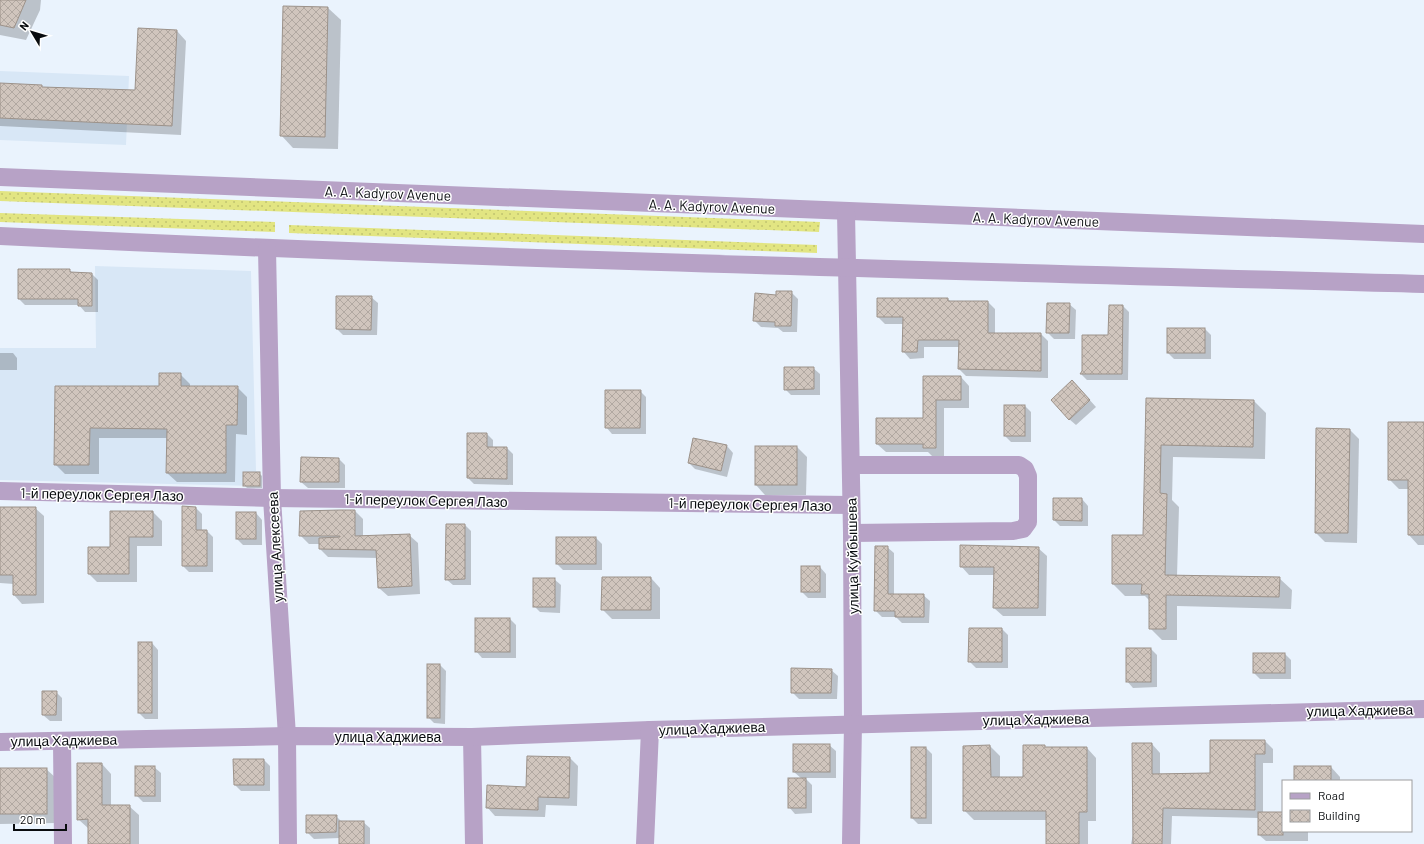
<svg xmlns="http://www.w3.org/2000/svg" width="1424" height="844" viewBox="0 0 1424 844" font-family="Barlow,sans-serif">
<style>
.built{fill:#d8e7f6}
.grass{fill:url(#grass-dots)}
.shadow{fill:#0003}
.building{fill:url(#building-cross-hatch);stroke:#9c928a}
.lines{fill:none;stroke-linecap:round;stroke-linejoin:round}
.minor{stroke:#b7a2c6;stroke-width:18}
.labels{text-anchor:middle;dominant-baseline:central;stroke-width:3;stroke-linejoin:round;paint-order:stroke}
.street-label{font-size:14px;fill:#090c0f;stroke:#fff}
</style>
<defs>
<pattern id="grass-dots" width="8" height="8" patternUnits="userSpaceOnUse"><rect width="8" height="8" fill="#e2e582"/><path d="M2 2h.1M6 6h.1" fill="none" stroke="#c1c36f" stroke-width="1.8" stroke-linecap="round"/></pattern>
<pattern id="building-cross-hatch" width="8" height="8" patternUnits="userSpaceOnUse"><rect width="8" height="8" fill="#d0c5bd"/><path d="M0 0l8 8M0 8l8-8" fill="none" stroke="#b1a8a1"/></pattern>
</defs>
<rect width="100%" height="100%" fill="#eaf3fd"/>
<g class="built">
<polygon points="0,71 129,76 126,145 0,140"/>
<polygon points="95,266 251,271 256,471 260,471 260,486 0,480 0,348 96,348"/>
</g>
<g class="grass">
<polygon points="0,191 820,222 819,232 0,201"/>
<polygon points="0,213 275,222 275,232 0,222"/>
<polygon points="289,225 817,245 817,253 289,233"/>
</g>
<g class="shadow">
<polygon points="0,0 41,0 40,10 26,40 0,35"/>
<polygon points="328,8 341,20 338,149 293,148 281,135"/>
<polygon points="177,31 186,41 181,135 0,126 0,84 41,86 43,88 136,91"/>
<polygon points="69,270 73,273 92,274 98,280 98,312 85,312 79,305 25,305 19,299"/>
<polygon points="791,292 798,299 797,332 783,332 778,328 761,327 754,320 777,296"/>
<polygon points="371,297 378,303 377,335 343,335 337,329"/>
<polygon points="948,299 951,302 988,302 995,309 995,334 1041,334 1048,341 1048,378 966,376 959,369 959,347 924,347 924,358 910,359 903,351 904,324 885,324 878,317"/>
<polygon points="1069,304 1076,310 1075,339 1054,339 1047,332"/>
<polygon points="1123,306 1129,312 1128,380 1087,380 1081,374 1109,336"/>
<polygon points="1205,329 1211,335 1211,359 1174,359 1168,353"/>
<polygon points="0,353 13,353 17,358 17,370 0,370"/>
<polygon points="813,368 820,374 820,395 791,395 785,389"/>
<polygon points="180,374 190,384 190,387 237,387 247,397 247,435 236,434 235,482 177,482 167,473 168,438 99,438 99,474 65,474 55,464 56,387 160,387"/>
<polygon points="924,377 961,377 969,386 969,408 944,408 944,456 932,456 928,452 886,452 877,444 924,419"/>
<polygon points="1079,388 1096,407 1076,425 1069,419"/>
<polygon points="640,391 646,397 646,434 612,434 606,427"/>
<polygon points="1147,399 1254,401 1266,413 1265,459 1173,457 1172,500 1179,507 1177,576 1279,578 1292,590 1291,609 1177,606 1177,640 1162,640 1150,628 1150,601 1145,596 1125,596 1113,584 1144,536"/>
<polygon points="1025,406 1031,412 1031,442 1011,442 1005,436"/>
<polygon points="1424,423 1424,545 1418,545 1409,535 1409,489 1399,489 1389,479"/>
<polygon points="1350,430 1359,439 1357,543 1325,542 1316,533"/>
<polygon points="468,434 487,434 493,440 493,448 507,448 513,454 513,485 474,484 468,478"/>
<polygon points="727,446 733,453 727,477 695,469 689,463"/>
<polygon points="797,447 807,457 806,495 765,495 756,485"/>
<polygon points="339,459 345,465 345,488 308,488 301,482"/>
<polygon points="259,473 262,476 262,488 247,488 244,485"/>
<polygon points="1082,499 1088,506 1088,526 1060,526 1054,520"/>
<polygon points="0,508 35,508 44,516 44,603 22,604 14,595 14,584 0,583"/>
<polygon points="196,508 202,514 202,531 207,531 213,537 213,572 189,572 183,566"/>
<polygon points="355,511 363,519 363,537 409,535 418,543 420,594 388,596 379,588 378,558 328,557 320,549 320,544 309,544 300,535"/>
<polygon points="153,512 162,521 162,546 137,546 137,582 97,582 89,574 111,548"/>
<polygon points="256,513 262,520 262,545 243,545 237,539"/>
<polygon points="465,525 471,531 471,585 453,585 446,579"/>
<polygon points="596,538 602,544 602,570 563,570 557,564"/>
<polygon points="887,547 894,553 894,595 923,595 930,601 929,623 902,623 896,617 882,617 875,610"/>
<polygon points="1038,548 1047,556 1046,616 1003,616 994,608 995,575 969,575 961,566"/>
<polygon points="820,567 826,574 826,598 808,598 802,592"/>
<polygon points="651,578 660,588 660,619 612,619 602,609"/>
<polygon points="554,579 561,585 560,613 540,612 534,606"/>
<polygon points="510,619 516,625 516,658 482,658 476,651"/>
<polygon points="1002,629 1008,635 1008,668 976,668 969,661"/>
<polygon points="152,643 158,650 158,719 145,719 139,713"/>
<polygon points="1151,649 1157,655 1157,687 1133,688 1127,681"/>
<polygon points="1254,654 1285,654 1291,660 1291,679 1260,679 1254,673"/>
<polygon points="440,665 446,671 445,724 434,723 428,717"/>
<polygon points="831,670 838,676 837,699 799,699 792,692"/>
<polygon points="56,692 62,698 62,721 50,721 43,715"/>
<polygon points="1265,741 1273,749 1273,763 1263,763 1263,813 1283,813 1283,831 1308,831 1308,841 1266,841 1259,835 1259,818 1172,816 1171,844 1131,844 1152,744 1160,753 1160,775 1211,774"/>
<polygon points="829,745 836,751 836,778 805,778 812,785 812,813 795,814 789,807 802,779 794,772"/>
<polygon points="990,746 1000,756 1000,778 1024,778 1044,746 1047,748 1087,748 1096,758 1096,821 1088,821 1088,844 1047,844 1047,820 974,820 964,810 964,747"/>
<polygon points="926,748 932,754 932,824 918,824 912,818"/>
<polygon points="528,757 570,758 578,766 577,806 546,805 545,817 495,816 487,807 527,788"/>
<polygon points="234,760 264,760 270,766 270,791 241,791 235,785"/>
<polygon points="102,764 111,774 111,806 129,806 139,815 139,844 89,844 89,829 78,819"/>
<polygon points="154,767 161,773 161,802 143,802 136,795"/>
<polygon points="1331,767 1340,777 1340,781 1295,781"/>
<polygon points="0,769 46,769 56,778 56,823 0,824"/>
<polygon points="336,816 342,822 363,822 370,828 370,844 340,844 340,838 314,839 307,832"/>
</g>
<g class="building">
<polygon points="0,0 26,0 14,28 0,25"/>
<polygon points="283,6 328,7 325,137 280,136"/>
<polygon points="138,28 177,30 172,126 0,118 0,83 42,85 42,87 135,90"/>
<polygon points="18,269 70,269 70,272 92,273 92,306 78,306 78,299 18,299"/>
<polygon points="776,291 792,291 791,326 775,326 775,322 753,321 755,293 776,295"/>
<polygon points="336,296 372,296 371,330 336,329"/>
<polygon points="877,298 948,298 948,301 988,301 988,333 1041,333 1041,371 958,369 959,340 918,340 917,352 902,352 903,317 877,317"/>
<polygon points="1047,303 1070,303 1069,333 1046,333"/>
<polygon points="1109,305 1123,305 1122,374 1080,374 1082,371 1082,335 1108,335"/>
<rect x="1167" y="328" width="38" height="25"/>
<polygon points="784,367 814,367 814,389 784,390"/>
<polygon points="159,373 181,373 181,386 238,386 237,425 226,425 226,473 166,473 167,429 90,428 89,465 54,465 55,386 159,386"/>
<polygon points="923,376 961,376 961,400 936,400 936,448 923,448 923,444 876,444 876,418 923,418"/>
<polygon points="1072,380 1090,400 1069,420 1051,400"/>
<polygon points="605,390 641,390 640,428 605,428"/>
<polygon points="1146,398 1254,400 1253,447 1161,445 1160,493 1167,494 1165,575 1280,577 1279,597 1166,595 1166,629 1149,629 1149,594 1141,594 1142,584 1112,584 1112,535 1143,535"/>
<rect x="1004" y="405" width="21" height="31"/>
<polygon points="1388,422 1424,422 1424,535 1408,535 1408,480 1388,480"/>
<polygon points="1316,428 1350,429 1348,533 1315,533"/>
<polygon points="467,433 487,433 487,447 507,447 507,479 467,478"/>
<polygon points="693,438 727,445 721,471 688,463"/>
<rect x="755" y="446" width="42" height="39"/>
<polygon points="301,457 339,458 339,482 300,482"/>
<rect x="243" y="472" width="17" height="14"/>
<polygon points="1053,498 1082,498 1082,521 1053,520"/>
<polygon points="182,506 196,507 196,530 207,530 207,566 182,566"/>
<polygon points="0,507 36,507 36,595 13,595 13,575 0,575"/>
<polygon points="340,510 355,510 355,536 410,534 412,586 378,588 376,550 319,549 319,538 340,537 340,536 299,536 300,511"/>
<polygon points="110,511 153,511 153,537 129,537 129,574 88,574 88,547 110,547"/>
<rect x="236" y="512" width="20" height="27"/>
<polygon points="446,524 465,524 465,579 445,580"/>
<rect x="556" y="537" width="40" height="27"/>
<polygon points="960,545 1039,547 1038,608 993,608 994,567 960,567"/>
<polygon points="875,546 888,546 888,594 924,594 924,617 895,617 895,611 874,611"/>
<rect x="801" y="566" width="19" height="26"/>
<polygon points="602,577 651,577 651,610 601,610"/>
<rect x="533" y="578" width="22" height="29"/>
<rect x="475" y="618" width="35" height="34"/>
<polygon points="969,628 1002,628 1002,662 968,662"/>
<rect x="138" y="642" width="14" height="71"/>
<rect x="1126" y="648" width="25" height="34"/>
<rect x="1253" y="653" width="32" height="20"/>
<rect x="427" y="664" width="13" height="54"/>
<polygon points="791,668 832,669 831,693 791,693"/>
<polygon points="42,691 57,691 56,715 42,715"/>
<polygon points="1210,740 1265,740 1265,754 1255,754 1255,810 1163,808 1162,844 1133,844 1132,743 1152,743 1152,774 1210,773"/>
<rect x="793" y="744" width="37" height="28"/>
<polygon points="990,745 991,777 1023,777 1023,745 1045,745 1045,747 1087,747 1087,812 1079,812 1079,844 1046,844 1046,811 963,811 963,746"/>
<rect x="911" y="747" width="15" height="71"/>
<polygon points="527,756 570,757 569,798 538,797 538,810 486,808 487,785 526,787"/>
<polygon points="233,759 264,759 264,785 234,785"/>
<polygon points="77,763 102,763 102,805 130,805 130,844 88,844 88,819 77,820"/>
<rect x="135" y="766" width="20" height="30"/>
<rect x="1294" y="766" width="37" height="15"/>
<rect x="0" y="768" width="47" height="46"/>
<rect x="788" y="778" width="18" height="30"/>
<rect x="1258" y="812" width="25" height="23"/>
<polygon points="306,815 337,815 336,832 306,833"/>
<rect x="339" y="821" width="25" height="23"/>
</g>
<g class="lines">
<g class="minor">
<polyline points="0,177 1424,234"/>
<polyline points="846,212 852,533 853,724 851,844"/>
<path d="M 0,236 C 474,259 949,271 1424,284"/>
<polyline points="267,249 272,498 287,736 288,844"/>
<polyline points="851,465 1019,465 1025,469 1028,476 1028,522 1023,529 1013,531 852,533"/>
<polyline points="0,491 272,498 851,505"/>
<polyline points="472,737 474,844"/>
<polyline points="62,741 63,844"/>
<polyline points="0,742 287,736 472,737 650,730 1424,709"/>
<polyline points="645,844 650,730"/>
</g>
</g>
<g class="labels">
<g class="street-label">
<text transform="translate(388 193) rotate(2)">A. A. Kadyrov Avenue</text>
<text transform="translate(712 206) rotate(2)">A. A. Kadyrov Avenue</text>
<text transform="translate(1036 219) rotate(2)">A. A. Kadyrov Avenue</text>
<text transform="translate(102 494) rotate(1)">1-й переулок Сергея Лазо</text>
<text transform="translate(426 500) rotate(1)">1-й переулок Сергея Лазо</text>
<text transform="translate(750 504) rotate(1)">1-й переулок Сергея Лазо</text>
<text transform="translate(275 547) rotate(-93)">улица Алексеева</text>
<text transform="translate(852 556) rotate(-91)">улица Куйбышева</text>
<text transform="translate(1360 710) rotate(-1)">улица Хаджиева</text>
<text transform="translate(1036 719) rotate(-1)">улица Хаджиева</text>
<text transform="translate(712 728) rotate(-2)">улица Хаджиева</text>
<text x="388" y="736">улица Хаджиева</text>
<text transform="translate(64 740) rotate(-1)">улица Хаджиева</text>
</g>
</g>
<rect x="1282" y="780" width="130" height="52" fill="#ffffff" stroke="#9d9e9f"/>
<rect x="1290" y="793" width="20" height="6" fill="#b7a2c6" stroke="#9d9e9f"/>
<text x="1318" y="800" font-size="12" fill="#090c0f">Road</text>
<rect x="1290" y="810" width="20" height="12" fill="url(#building-cross-hatch)" stroke="#9d9e9f"/>
<text x="1318" y="820" font-size="12" fill="#090c0f">Building</text>
<g transform="translate(32 32) rotate(308)" stroke="#ffffff" stroke-width="3" paint-order="stroke">
<path d="M0-3L7 15L0 10L-7 15Z" fill="#090c0f"/>
<text y="-6" font-size="11" font-weight="bold" text-anchor="middle" fill="#090c0f">N</text>
</g>
<path d="M14 824v6h52v-6" fill="none" stroke="#090c0f" stroke-width="2"/>
<text x="20" y="824" font-size="12" fill="#090c0f" stroke="#ffffff" stroke-width="3" paint-order="stroke">20 m</text>
</svg>
